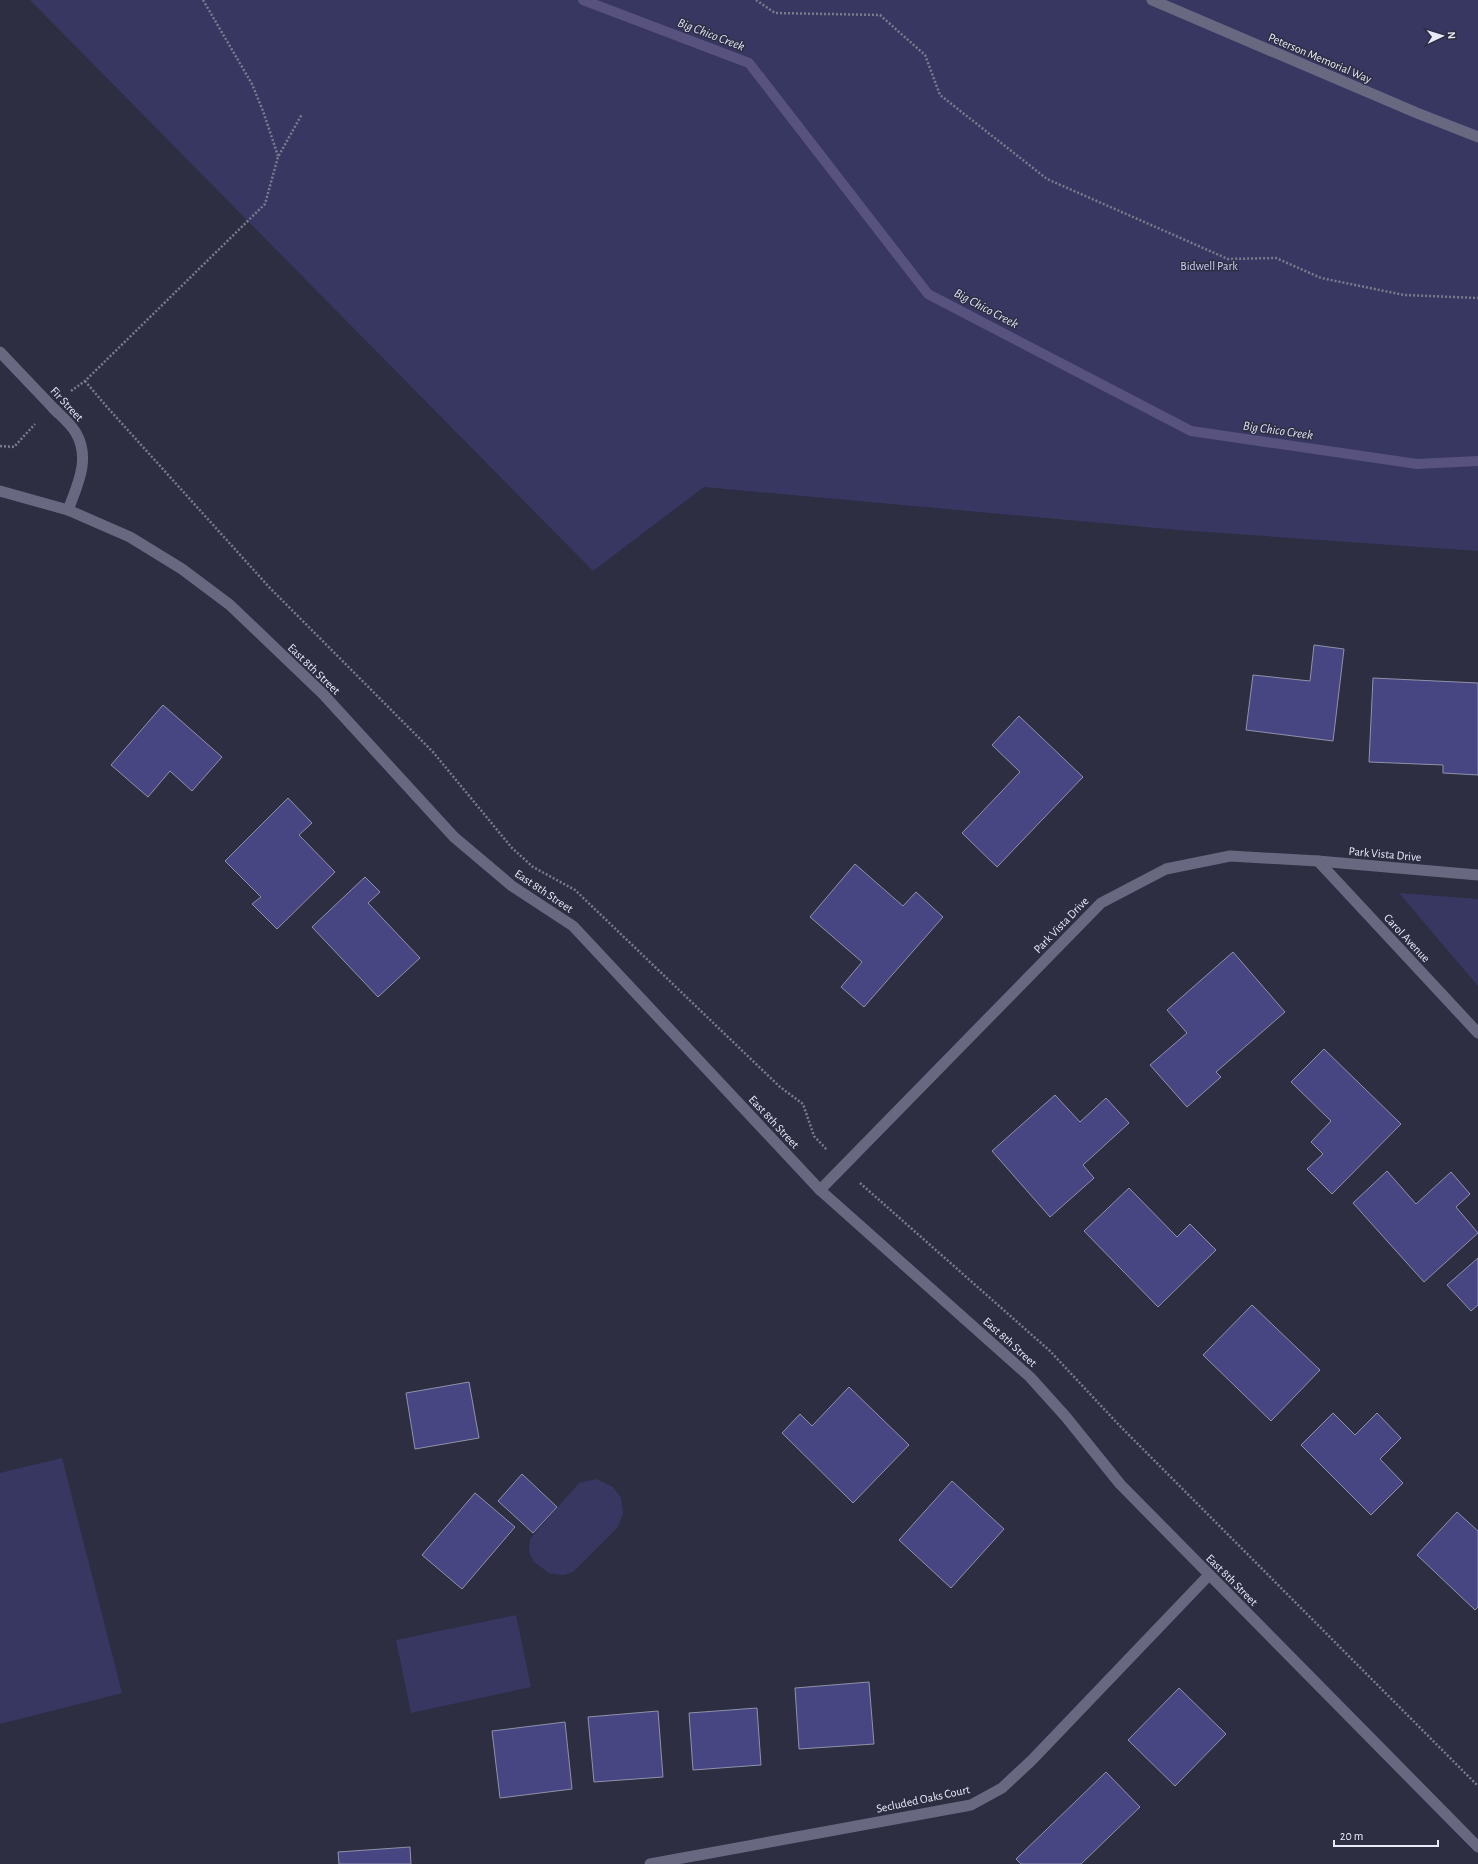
<svg xmlns="http://www.w3.org/2000/svg" width="1478" height="1864" viewBox="0 0 1478 1864" font-family="'Alegreya Sans',sans-serif">
<style>
.green{fill:#373762}
.lines{fill:none;stroke-linecap:round;stroke-linejoin:round}
.stream{stroke:#58537e;stroke-width:10}
.building{fill:#474683;stroke:#9092aa}
.path{stroke:#7a7b8c;stroke-width:2.5;stroke-dasharray:2 2;stroke-linecap:butt}
.minor{stroke:#686980;stroke-width:11}
.tertiary{stroke:#686980;stroke-width:11}
.labels{text-anchor:middle;dominant-baseline:central;stroke-width:3;stroke-linejoin:round;paint-order:stroke}
.street-label{font-size:12px;fill:#e9eaf7;stroke:#2d2e42}
.park-label{font-size:12px;fill:#cacdf2;stroke:#2d2e42}
.water-label{font-size:13px;font-style:italic;fill:#dee0f3;stroke:#2d2e42}
</style>
<rect width="100%" height="100%" fill="#2d2e42"/>
<g class="green">
<polygon points="30,0 1478,0 1478,551 1179,530 704,487 593,571"/>
<polygon points="1399,893 1478,899 1478,986"/>
<polygon points="62,1458 122,1693 0,1724 0,1473"/>
<polygon points="596,1479 613,1487 621,1498 623,1513 618,1527 573,1572 563,1575 549,1573 534,1562 529,1552 530,1539 579,1483"/>
<polygon points="516,1615 531,1687 411,1713 396,1640"/>
</g>
<g class="lines">
<polyline class="stream" points="583,0 749,63 928,294 1191,431 1417,464 1478,461"/>
</g>
<g class="building">
<polygon points="1314,645 1344,649 1333,741 1246,730 1253,675 1310,681"/>
<polygon points="1373,678 1478,683 1478,775 1443,773 1443,765 1369,762"/>
<polygon points="163,705 222,757 192,791 170,771 148,797 111,765"/>
<polygon points="1019,716 1083,777 997,867 962,833 1020,772 992,745"/>
<polygon points="288,798 312,823 299,835 335,872 277,929 252,904 261,897 225,861"/>
<polygon points="855,864 903,906 916,892 943,917 864,1007 841,987 862,962 810,917"/>
<polygon points="365,877 380,892 368,903 420,958 378,997 312,927"/>
<polygon points="1233,952 1285,1012 1216,1072 1221,1077 1187,1107 1150,1065 1187,1033 1167,1010"/>
<polygon points="1324,1049 1401,1124 1332,1194 1307,1169 1323,1154 1311,1142 1331,1121 1291,1082"/>
<polygon points="1055,1095 1080,1122 1106,1098 1129,1123 1083,1165 1094,1178 1050,1217 992,1151"/>
<polygon points="1387,1171 1416,1204 1451,1172 1470,1194 1456,1207 1478,1233 1424,1282 1353,1203"/>
<polygon points="1129,1188 1177,1237 1190,1224 1216,1250 1158,1307 1084,1231"/>
<polygon points="1478,1258 1478,1305 1471,1311 1447,1285"/>
<polygon points="1252,1305 1320,1370 1271,1421 1203,1355"/>
<polygon points="469,1382 479,1438 415,1449 406,1393"/>
<polygon points="849,1387 909,1445 853,1503 782,1433 800,1414 812,1426"/>
<polygon points="1333,1413 1355,1435 1377,1413 1401,1438 1380,1459 1403,1483 1371,1515 1301,1445"/>
<polygon points="522,1474 557,1507 533,1533 498,1501"/>
<polygon points="952,1481 1004,1529 951,1588 899,1540"/>
<polygon points="475,1493 515,1527 462,1589 422,1555"/>
<polygon points="1457,1512 1478,1531 1478,1607 1475,1610 1417,1555"/>
<polygon points="869,1682 874,1744 799,1749 795,1688"/>
<polygon points="1179,1688 1226,1734 1175,1786 1128,1740"/>
<polygon points="757,1708 761,1765 693,1770 689,1713"/>
<polygon points="658,1711 663,1777 594,1782 588,1717"/>
<polygon points="565,1722 572,1789 500,1798 492,1731"/>
<polygon points="1106,1772 1140,1807 1081,1864 1021,1864 1016,1859"/>
<polygon points="410,1847 411,1864 339,1864 338,1852"/>
</g>
<g class="lines">
<g class="path">
<polyline points="203,0 252,84 263,111 278,156"/>
<polyline points="756,0 775,13 880,15 925,55 940,95 1047,179 1228,259 1276,258 1321,278 1404,295 1478,298"/>
<polyline points="85,381 107,407 269,587 433,752 512,848 533,867 575,890 780,1087 803,1104 814,1136 827,1150"/>
<polyline points="71,391 85,381 265,204 278,157 302,114"/>
<polyline points="0,446 14,447 35,424"/>
<polyline points="860,1183 1050,1351 1118,1424 1478,1786"/>
</g>
<g class="minor">
<polyline points="0,352 58,413"/>
<path d="M 53,408 C 60,415 71,424 76,433 C 91,459 77,486 68,510"/>
<polyline points="1318,861 1478,1033"/>
<polyline points="820,1190 1101,903 1166,869 1230,856 1318,861 1478,875"/>
<polyline points="650,1864 971,1805 1002,1788 1032,1760 1209,1575"/>
</g>
<g class="tertiary">
<polyline points="1152,0 1417,113 1478,137"/>
<polyline points="0,491 68,510 130,537 182,569 230,605 323,694 454,837 512,886 573,926 820,1190 1030,1377 1066,1417 1120,1484 1478,1847"/>
</g>
</g>
<g class="labels">
<g class="street-label">
<text transform="translate(1320 58) rotate(23)">Peterson Memorial Way</text>
<text transform="translate(67 404) rotate(47)">Fir Street</text>
<text transform="translate(314 669) rotate(44)">East 8th Street</text>
<text transform="translate(1385 854) rotate(5)">Park Vista Drive</text>
<text transform="translate(544 891) rotate(34)">East 8th Street</text>
<text transform="translate(1061 925) rotate(-46)">Park Vista Drive</text>
<text transform="translate(1407 938) rotate(47)">Carol Avenue</text>
<text transform="translate(774 1122) rotate(47)">East 8th Street</text>
<text transform="translate(1010 1342) rotate(42)">East 8th Street</text>
<text transform="translate(1232 1580) rotate(45)">East 8th Street</text>
<text transform="translate(923 1799) rotate(-12)">Secluded Oaks Court</text>
</g>
<g class="park-label">
<text x="1209" y="266">Bidwell Park</text>
</g>
<g class="water-label">
<text transform="translate(711 35) rotate(21)">Big Chico Creek</text>
<text transform="translate(986 309) rotate(28)">Big Chico Creek</text>
<text transform="translate(1278 431) rotate(8)">Big Chico Creek</text>
</g>
</g>
<g transform="translate(1442 36) rotate(86)" stroke="#2d2e42" stroke-width="3" paint-order="stroke">
<path d="M0-3L7 15L0 10L-7 15Z" fill="#e9eaf7"/>
<text y="-6" font-size="11" font-weight="bold" text-anchor="middle" fill="#e9eaf7">N</text>
</g>
<path d="M1334 1840v6h104v-6" fill="none" stroke="#e9eaf7" stroke-width="2"/>
<text x="1340" y="1840" font-size="12" fill="#e9eaf7" stroke="#2d2e42" stroke-width="3" paint-order="stroke">20 m</text>
</svg>
